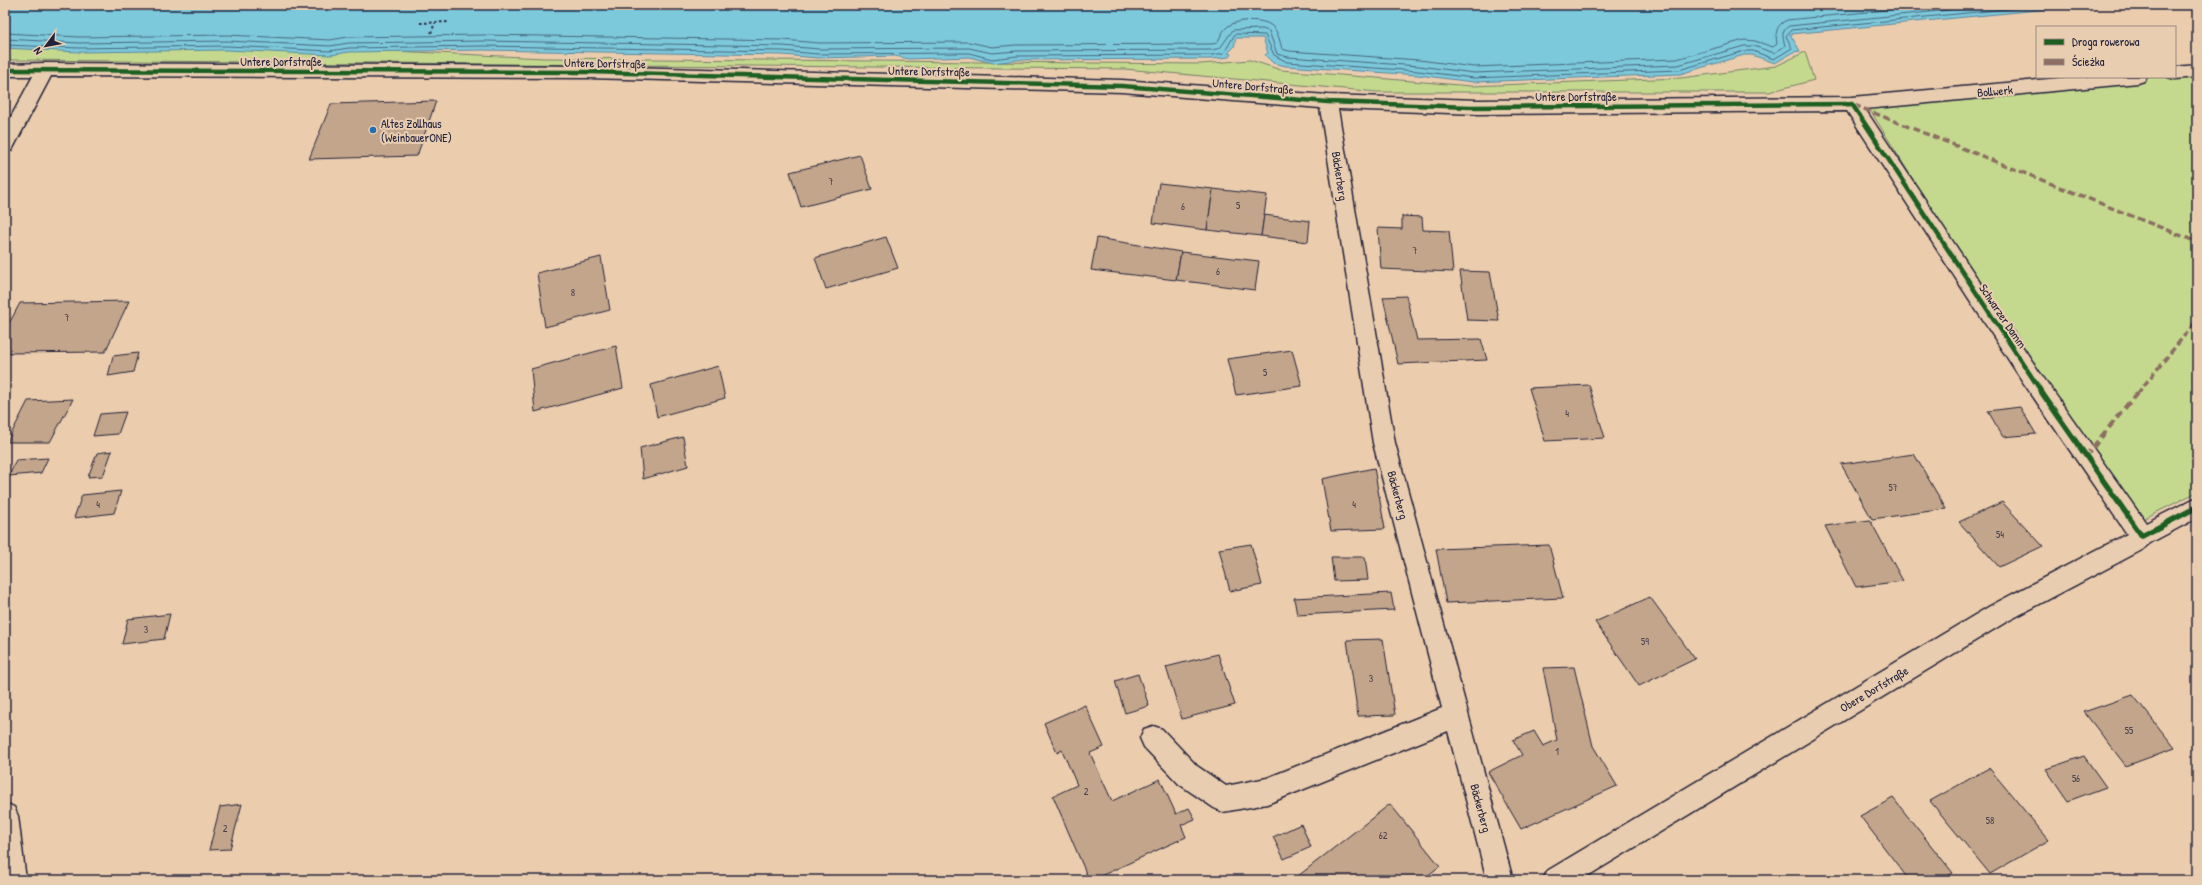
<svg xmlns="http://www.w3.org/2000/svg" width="2202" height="885" viewBox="0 0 2202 885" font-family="'Patrick Hand',sans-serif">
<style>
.green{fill:#c4d98e;stroke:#737e64}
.water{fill:#7dc9dc;stroke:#59869c}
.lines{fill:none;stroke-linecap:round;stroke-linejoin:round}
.shore{stroke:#46657b;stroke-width:1}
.building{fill:#c2a58b;stroke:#22223b}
.minor-casing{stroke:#22223b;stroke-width:3}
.path{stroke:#22223b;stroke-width:2;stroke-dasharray:2.5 2.5;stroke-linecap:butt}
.minor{fill:#e9cdb0;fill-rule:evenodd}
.quiet-far1{stroke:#8d6e63;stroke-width:3.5;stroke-dasharray:7 3.5;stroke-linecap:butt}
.quiet{stroke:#8d6e63;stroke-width:4.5;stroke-dasharray:8 4.5;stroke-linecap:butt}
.cycleway-far1-casing{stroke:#e9cdb0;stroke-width:6}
.cycleway-casing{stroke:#e9cdb0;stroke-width:8}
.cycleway-far1{stroke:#1b5e20;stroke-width:4.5}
.cycleway{stroke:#1b5e20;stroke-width:5.5}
.poi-dot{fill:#1f6fb2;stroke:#e9cdb0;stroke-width:1.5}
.labels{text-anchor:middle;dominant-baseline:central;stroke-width:4;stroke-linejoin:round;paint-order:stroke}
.number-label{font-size:10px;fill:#4a434f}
.street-label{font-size:12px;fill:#22223b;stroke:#e9cdb0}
.poi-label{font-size:12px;fill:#22223b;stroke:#e9cdb0;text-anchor:start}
</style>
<rect width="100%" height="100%" fill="#ebcdae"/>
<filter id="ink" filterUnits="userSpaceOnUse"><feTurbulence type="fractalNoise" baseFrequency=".025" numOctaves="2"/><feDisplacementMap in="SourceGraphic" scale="8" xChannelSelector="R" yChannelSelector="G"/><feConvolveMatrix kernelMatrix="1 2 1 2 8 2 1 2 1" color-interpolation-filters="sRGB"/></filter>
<g filter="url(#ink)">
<g class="green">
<polygon points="5,33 544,58 1201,64 1250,60 1281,70 1471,86 1681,78 1776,66 1805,52 1814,80 1769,92 1377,92 1125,69 5,60"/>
<polygon points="2197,72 2197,492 2139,521 1991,306 1867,105 2149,77 2175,77"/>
</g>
<polygon class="water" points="5,5 2090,5 1790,34 1800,51 1794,52 1775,63 1752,55 1744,55 1680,74 1473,82 1418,75 1286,66 1273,63 1265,55 1268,53 1263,38 1236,38 1234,47 1228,53 1231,54 1229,57 1213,59 1017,60 993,63 969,57 909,59 895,56 818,58 783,55 483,50 349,52 331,55 227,50 79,52 5,48"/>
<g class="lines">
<g class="shore">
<path d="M 5,33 L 79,37 L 227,35 L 330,40 L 348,37 L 483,35 L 783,40 L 819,43 L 969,42 L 992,47 L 1016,45 L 1212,44 L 1217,43 C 1220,38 1222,31 1227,27 C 1237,19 1262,18 1272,26 C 1278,31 1280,42 1282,49 L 1289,51 L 1419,60 L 1474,67 L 1677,59 L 1744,40 L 1755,41 L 1773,47 L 1777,44 C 1775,33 1776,25 1787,20 L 1937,5"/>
<path d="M 5,39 L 79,43 L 227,41 L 330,46 L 349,43 L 483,41 L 783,46 L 819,49 L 969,48 L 992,53 L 1017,51 L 1213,50 L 1220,48 L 1233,30 L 1262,29 L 1269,31 L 1277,54 L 1288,57 L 1419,66 L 1474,73 L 1678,65 L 1744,46 L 1754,46 L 1774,53 L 1785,46 C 1783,37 1780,31 1789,26 L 1999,5"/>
<polyline points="5,45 79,48 227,46 330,51 349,48 483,46 783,51 818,54 969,53 992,59 1017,56 1213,55 1224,53 1235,34 1265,35 1274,55 1287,62 1418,71 1473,78 1679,70 1744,51 1753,51 1774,59 1792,48 1786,36 1791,30 2050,5"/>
</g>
</g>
<g class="building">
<polygon points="436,101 417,156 309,159 331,104"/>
<polygon points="860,155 872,189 801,207 790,172"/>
<polygon points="1159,183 1213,189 1207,230 1153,223"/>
<polygon points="1213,189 1267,195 1261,236 1207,230"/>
<polygon points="1264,215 1310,221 1308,242 1261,236"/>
<polygon points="1402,216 1422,217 1423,230 1449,231 1453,272 1381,269 1378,228 1402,229"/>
<polygon points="886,237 898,268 826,289 815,258"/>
<polygon points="1097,238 1181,252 1176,280 1091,270"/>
<polygon points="1181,252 1259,261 1255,290 1176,280"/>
<polygon points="601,257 610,310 545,327 537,273"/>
<polygon points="1460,271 1490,272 1499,321 1467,320"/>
<polygon points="1406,296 1417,340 1481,339 1487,360 1398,364 1383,297"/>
<polygon points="129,301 105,352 5,353 5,331 20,303"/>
<polygon points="616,346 623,388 535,412 531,369"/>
<polygon points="1292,350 1302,386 1236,395 1227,359"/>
<polygon points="138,353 133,372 108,376 113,356"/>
<polygon points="718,366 725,398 657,417 651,385"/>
<polygon points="1589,385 1605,438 1545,441 1529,388"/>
<polygon points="73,399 50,442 7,442 28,401"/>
<polygon points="2020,407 2036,434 2003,437 1988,411"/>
<polygon points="126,412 118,434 93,436 100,414"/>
<polygon points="683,437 688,466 643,479 640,448"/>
<polygon points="112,451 103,476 88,477 97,453"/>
<polygon points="1914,454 1946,509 1872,519 1841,464"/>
<polygon points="48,458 41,473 9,476 16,460"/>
<polygon points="1374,468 1385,529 1331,531 1322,479"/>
<polygon points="121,491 114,513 74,518 82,495"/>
<polygon points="2002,502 2043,546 1999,567 1959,522"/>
<polygon points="1870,520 1903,581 1856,587 1825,526"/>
<polygon points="1251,544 1262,585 1230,591 1219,549"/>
<polygon points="1549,545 1563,598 1446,603 1436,549"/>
<polygon points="1331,557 1365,557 1368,580 1334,581"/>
<polygon points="1391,593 1394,610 1297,615 1294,598"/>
<polygon points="1650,597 1695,659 1639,686 1595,622"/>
<polygon points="170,614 164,639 122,644 128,619"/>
<polygon points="1383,639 1395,715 1358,716 1347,640"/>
<polygon points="1218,654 1235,705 1182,719 1166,667"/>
<polygon points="1574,667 1593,746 1617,786 1521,829 1488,772 1522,755 1513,740 1534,731 1543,746 1557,740 1543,668"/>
<polygon points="1138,674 1149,706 1125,713 1115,681"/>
<polygon points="2133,695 2175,748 2126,766 2084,712"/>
<polygon points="1085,705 1104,747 1090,753 1112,801 1160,779 1176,814 1189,808 1195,819 1181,825 1186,837 1092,880 1089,880 1053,796 1077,785 1062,750 1057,753 1044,723"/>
<polygon points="2084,756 2106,787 2068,801 2046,769"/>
<polygon points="1989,768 2049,840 1990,874 1930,801"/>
<polygon points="1893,798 1953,873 1941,880 1909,880 1860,816"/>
<polygon points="242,804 230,849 209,850 220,807"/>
<polygon points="1390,804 1440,866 1422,880 1293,880"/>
<polygon points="1301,824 1311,847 1284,859 1273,837"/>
</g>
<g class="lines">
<defs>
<g id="minor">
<polygon points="46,63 587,66 1122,80 1328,95 1478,100 1852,97 2071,77 2147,77 2144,81 2138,83 1865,109 2038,370 2146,523 2197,497 2197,518 2150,543 2140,551 2006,622 1581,880 1543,880 1547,871 1990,606 2127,534 2023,382 1847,111 1478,114 1338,109 1395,443 1513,880 1487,880 1448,731 1267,804 1223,812 1214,808 1179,784 1144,747 1140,738 1144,729 1153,726 1162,729 1197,766 1226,786 1267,778 1442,708 1373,443 1320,108 1122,92 587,78 51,76 12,150 5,152 5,128 33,76 5,76 5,64"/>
<polygon points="2197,65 2197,77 2175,79 2168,77 2175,77 2175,67"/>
<polygon points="5,803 14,807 18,816 26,880 5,880"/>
</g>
</defs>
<use href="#minor" class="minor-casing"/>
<g class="path">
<polyline points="420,23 449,22"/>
<polyline points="431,33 435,23"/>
</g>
<use href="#minor" class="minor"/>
<g class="quiet-far1">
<polyline points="1854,105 2197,242"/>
<polyline points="2137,394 2197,320"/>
</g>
<polyline class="quiet" points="2085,457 2137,393"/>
<defs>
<polyline id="cycleway-far1" points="5,70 587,72 1122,86 1328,102 1471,107 1852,104 2043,394"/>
<polyline id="cycleway" points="2042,393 2142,536 2197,507"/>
</defs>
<use href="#cycleway-far1" class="cycleway-far1-casing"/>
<use href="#cycleway" class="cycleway-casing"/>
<use href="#cycleway-far1" class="cycleway-far1"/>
<use href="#cycleway" class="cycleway"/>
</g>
</g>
<circle class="poi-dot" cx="373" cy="130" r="4"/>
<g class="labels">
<g class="number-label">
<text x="831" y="181">7</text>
<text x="1238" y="205">5</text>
<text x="1183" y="206">6</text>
<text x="1415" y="250">7</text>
<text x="1218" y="271">6</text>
<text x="573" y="292">8</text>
<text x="67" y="317">7</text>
<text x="1265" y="372">5</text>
<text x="1567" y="413">4</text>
<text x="1893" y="487">57</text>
<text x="98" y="504">4</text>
<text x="1354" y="504">4</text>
<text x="2000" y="534">54</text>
<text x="146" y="629">3</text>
<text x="1645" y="641">59</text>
<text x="1371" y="678">3</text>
<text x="2129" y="730">55</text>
<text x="1557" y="751">1</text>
<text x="2076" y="778">56</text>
<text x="1086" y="791">2</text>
<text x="1990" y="820">58</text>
<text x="225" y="828">2</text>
<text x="1383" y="835">62</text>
</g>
<g class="street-label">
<text x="281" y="61">Untere Dorfstraße</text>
<text transform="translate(605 63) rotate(1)">Untere Dorfstraße</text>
<text transform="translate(929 71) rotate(1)">Untere Dorfstraße</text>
<text transform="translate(1253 86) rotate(5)">Untere Dorfstraße</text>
<text transform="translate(1995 91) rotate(-5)">Bollwerk</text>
<text x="1576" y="96">Untere Dorfstraße</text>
<text transform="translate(1340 176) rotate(81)">Bäckerberg</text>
<text transform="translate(2003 316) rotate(56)">Schwarzer Damm</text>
<text transform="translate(1398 495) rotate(75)">Bäckerberg</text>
<text transform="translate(1874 689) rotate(-31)">Obere Dorfstraße</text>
<text transform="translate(1481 808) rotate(75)">Bäckerberg</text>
</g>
<g class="poi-label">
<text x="381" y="123">Altes Zollhaus<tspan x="381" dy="14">(WeinbauerONE)</tspan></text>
</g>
</g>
<rect width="2202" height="885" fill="none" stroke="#e9cdb0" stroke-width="20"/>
<rect x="10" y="10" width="2182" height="865" fill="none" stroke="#22223b" stroke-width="1.5" filter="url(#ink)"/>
<rect x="2036" y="26" width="140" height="52" fill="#e9cdb0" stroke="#998981"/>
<rect x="2044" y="39" width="20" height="6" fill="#1b5e20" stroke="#998981"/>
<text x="2072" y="46" font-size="12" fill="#22223b">Droga rowerowa</text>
<rect x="2044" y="59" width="20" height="6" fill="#8d6e63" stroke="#998981"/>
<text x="2072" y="66" font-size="12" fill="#22223b">Ścieżka</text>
<g transform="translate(46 46) rotate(238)" stroke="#e9cdb0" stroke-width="3" paint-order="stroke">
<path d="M0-3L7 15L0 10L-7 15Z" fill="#22223b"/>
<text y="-6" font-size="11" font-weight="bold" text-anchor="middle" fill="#22223b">N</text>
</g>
</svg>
